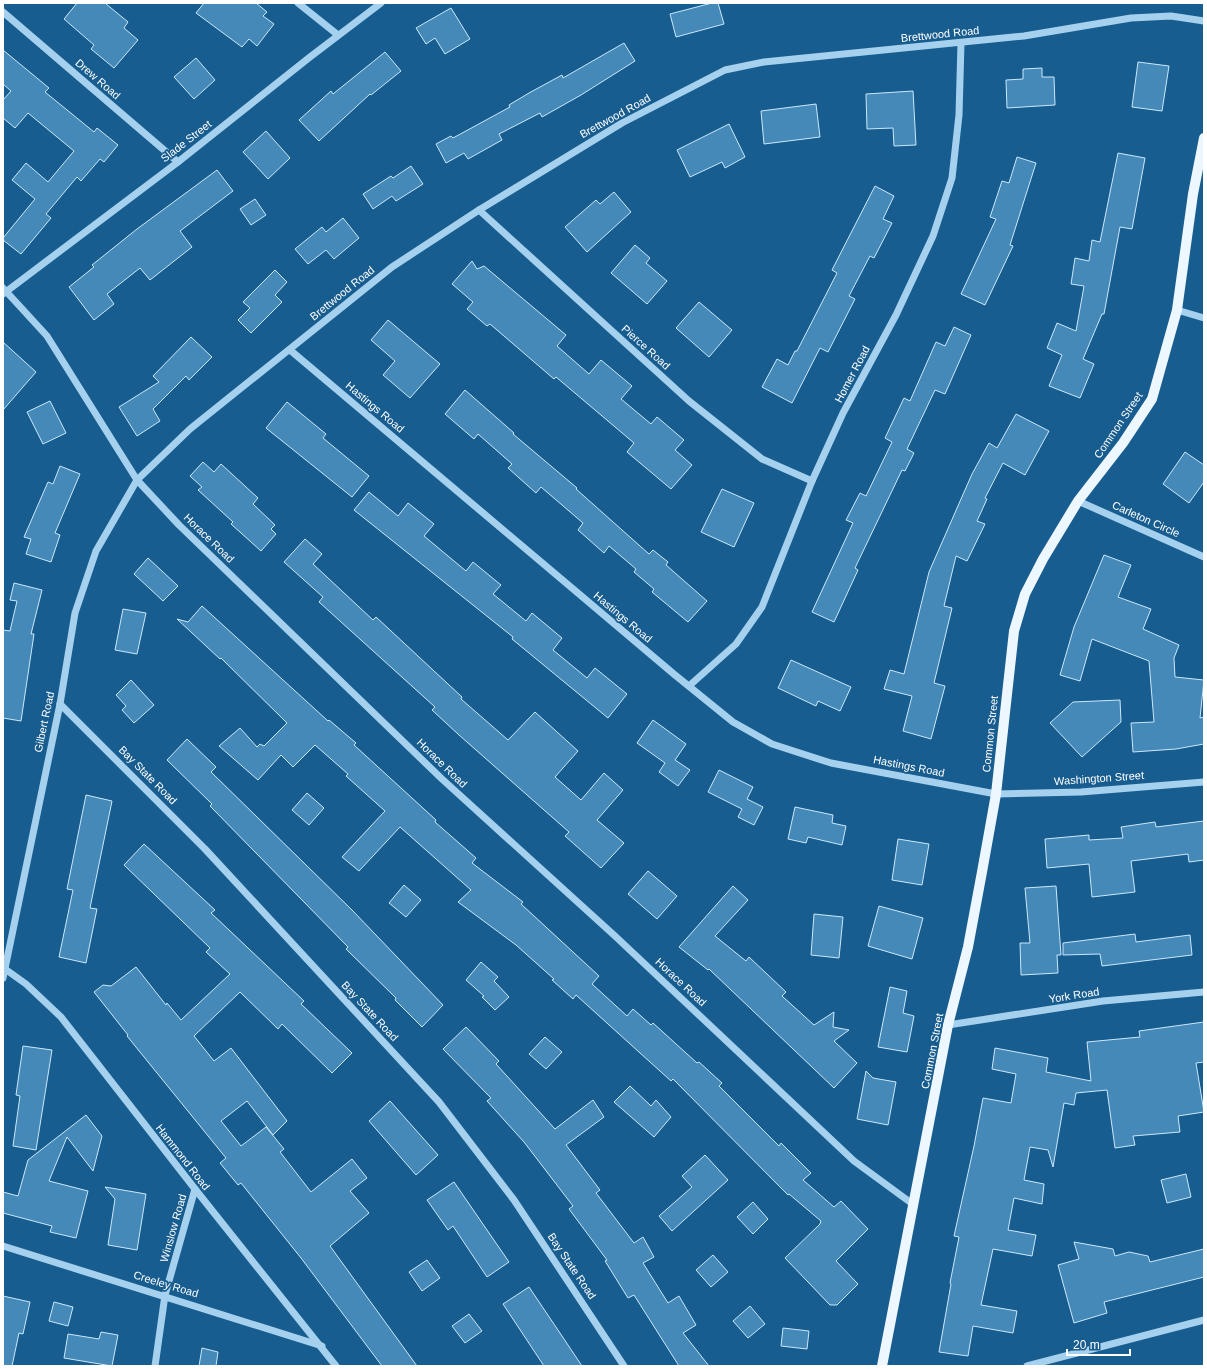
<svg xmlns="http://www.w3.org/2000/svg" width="1207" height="1369" viewBox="0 0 1207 1369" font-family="Helvetica,sans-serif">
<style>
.building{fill:#4589b8;stroke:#cbe8fb}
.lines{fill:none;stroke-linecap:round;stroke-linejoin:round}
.minor{stroke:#a5d1ef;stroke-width:7}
.major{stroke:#edf7ff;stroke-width:10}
.labels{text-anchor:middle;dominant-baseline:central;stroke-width:3.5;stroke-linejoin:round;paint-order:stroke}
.street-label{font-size:11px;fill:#fff;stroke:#185d8f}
</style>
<rect width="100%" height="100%" fill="#185d8f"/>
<g class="building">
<polygon points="77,3 105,3 128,22 124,28 138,40 114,68 91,49 94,45 64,19"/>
<polygon points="204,3 256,3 267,12 263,16 274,24 257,46 249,39 242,47 196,13"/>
<polygon points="712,3 718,3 724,24 676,37 670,14"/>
<polygon points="451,8 470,39 445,54 435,38 426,44 416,28"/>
<polygon points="624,43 635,61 581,95 542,117 540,113 499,134 502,140 468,159 464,153 446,163 436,144 451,136 453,138 510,107 509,105 529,93 562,75 563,78"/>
<polygon points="3,50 49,88 45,92 94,132 97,128 118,145 104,162 100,159 81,181 77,177 46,214 51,218 21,254 3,240 3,238 35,199 12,180 26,163 48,182 74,151 28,113 15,128 3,118 3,100 11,91 3,84"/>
<polygon points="385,52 401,71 371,95 370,94 319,141 299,120 331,91 333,94"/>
<polygon points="196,58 215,80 194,99 174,77"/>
<polygon points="1138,62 1169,66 1162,111 1132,107"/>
<polygon points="1042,68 1042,77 1054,77 1055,105 1007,108 1006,80 1023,79 1023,69"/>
<polygon points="913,91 916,145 894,146 893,128 867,129 866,94"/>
<polygon points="816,104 820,137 764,144 761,111"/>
<polygon points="729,124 745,157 725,168 722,162 690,177 677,150"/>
<polygon points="266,131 290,158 268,179 243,152"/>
<polygon points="1118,153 1145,158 1132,229 1120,227 1104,314 1102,314 1083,359 1094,364 1080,398 1049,386 1062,355 1047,348 1057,323 1076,331 1084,286 1071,284 1075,258 1089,261 1092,240 1100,242"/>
<polygon points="1017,157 1036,163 1010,245 1013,246 985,305 961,294 996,219 990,217 1002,181 1009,183"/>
<polygon points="411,166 423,184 396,201 392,196 373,209 363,194 391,176 393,178"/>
<polygon points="217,170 233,191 180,231 192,247 150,280 140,268 107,294 114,304 94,320 69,287 94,267 92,265 137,229"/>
<polygon points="875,186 894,196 883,219 892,223 874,258 870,256 849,296 855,299 828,352 820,348 792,403 762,387 777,359 788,365 795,351 797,351 837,273 832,270"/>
<polygon points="614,192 631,212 587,252 565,227 596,200 600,204"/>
<polygon points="255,199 266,215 251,225 240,209"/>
<polygon points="343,218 359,238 334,259 326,250 308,264 295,249 322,227 326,232"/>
<polygon points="635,245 650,258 646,263 667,281 647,304 611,273"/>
<polygon points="472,261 477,269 484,266 566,335 557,346 589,374 601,360 632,386 621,399 651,424 657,417 684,440 675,450 692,465 671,489 627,452 634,443 556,377 554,379 490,324 487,326 467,309 473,302 452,284"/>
<polygon points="275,270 287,282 275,295 282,302 251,333 238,320 250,308 243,302"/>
<polygon points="699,302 732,330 709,357 676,328"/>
<polygon points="388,320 440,364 410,398 383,375 395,361 371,340"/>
<polygon points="954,327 971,335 945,394 935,390 907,449 914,453 905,471 902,470 855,568 858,570 834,622 812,612 853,523 846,520 860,493 866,496 892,442 885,438 904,398 910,401 936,342 945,346"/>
<polygon points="191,337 212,357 189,380 186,376 153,409 160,421 137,436 119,407 159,382 153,376"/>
<polygon points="3,342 36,372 3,410"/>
<polygon points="465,390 514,433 513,434 577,488 576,489 649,554 653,550 668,562 666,565 707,601 688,622 652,592 654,589 634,572 636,569 609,546 604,553 578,530 583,523 541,487 536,493 508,468 512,464 478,434 474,439 445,414"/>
<polygon points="50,401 66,433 43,444 27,412"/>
<polygon points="287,402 326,434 323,438 369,476 352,497 266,428"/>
<polygon points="1016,414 1049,431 1025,475 1003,463 985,498 987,499 977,521 985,524 967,561 956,556 944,606 952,608 934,683 945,686 931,739 903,731 912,696 884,689 890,670 904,674 929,572 972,474 989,443 997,448"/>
<polygon points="1185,452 1204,465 1204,482 1189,503 1163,484"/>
<polygon points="203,462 214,472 221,464 258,498 253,504 275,525 271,529 276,534 261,551 231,524 233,522 198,490 202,487 190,476"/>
<polygon points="60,466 80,474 55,533 60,535 51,562 26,554 31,539 24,537 48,482 53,484"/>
<polygon points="722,489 754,503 734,547 701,532"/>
<polygon points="369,492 398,516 408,503 434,524 424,536 466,571 473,562 501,585 493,594 526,621 532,613 562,638 553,650 587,678 595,668 627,694 608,718 512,639 513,637 354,510"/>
<polygon points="305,539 322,554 313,564 373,620 376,617 462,697 461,699 508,740 535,712 578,751 555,777 581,800 604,773 623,790 597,820 624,843 601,868 565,836 569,832 459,735 432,710 435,707 319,602 323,597 284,562"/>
<polygon points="1104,555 1131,565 1118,597 1151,609 1143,629 1179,645 1174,658 1175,677 1204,680 1200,718 1204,717 1204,744 1176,749 1133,752 1131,723 1154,722 1149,661 1092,639 1080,681 1060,675 1074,627"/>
<polygon points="148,558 178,586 163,601 134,574"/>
<polygon points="14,583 42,590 31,634 34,634 21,721 3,718 3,630 10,631 17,601 10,600"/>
<polygon points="202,606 328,721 329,720 356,743 354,745 436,820 435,822 476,858 472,863 523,902 521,904 599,976 592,984 627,1016 633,1009 651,1025 653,1023 697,1063 699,1062 722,1083 719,1086 779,1146 781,1143 811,1173 803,1180 834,1207 841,1201 868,1229 836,1261 858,1284 837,1305 830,1305 785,1258 820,1224 821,1221 789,1194 788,1195 673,1079 671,1081 576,995 573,999 552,980 554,979 516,945 458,902 471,890 400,827 359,871 342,857 385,811 346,776 348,774 315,745 293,767 281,755 258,780 219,746 240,728 257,747 260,744 264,746 287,723 221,658 220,659 177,619 188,622"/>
<polygon points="123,609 146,613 137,654 115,650"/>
<polygon points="791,660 851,687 840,711 818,701 816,706 778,688"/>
<polygon points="131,680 154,705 134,723 122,710 126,706 116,695"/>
<polygon points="1120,700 1121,722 1082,757 1050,723 1073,702"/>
<polygon points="653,720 686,744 675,760 690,770 678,786 659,772 665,763 637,743"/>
<polygon points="187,739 216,767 211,772 352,910 443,1005 422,1027 395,1000 396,998 346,949 348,947 210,806 212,804 167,760"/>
<polygon points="719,770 753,787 747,799 763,807 754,825 738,817 742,809 708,792"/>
<polygon points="307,793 324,808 309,825 292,810"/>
<polygon points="86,795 112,801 90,908 97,909 86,963 59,957 73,890 67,889"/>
<polygon points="795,807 833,815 832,823 846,826 842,845 808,837 806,843 788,839"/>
<polygon points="1204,821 1204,860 1189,862 1188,854 1131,861 1135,892 1092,897 1089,864 1047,868 1045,839 1089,835 1089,840 1123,838 1121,827 1155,822 1156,827"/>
<polygon points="898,839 929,844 922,885 892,880"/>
<polygon points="144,844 215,910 211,913 304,1001 301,1004 352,1053 332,1073 282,1024 278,1029 240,992 194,1036 214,1061 231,1048 287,1121 273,1135 247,1101 221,1121 241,1146 266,1127 284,1149 280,1152 311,1192 352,1159 367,1178 350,1191 369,1213 330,1246 417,1366 382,1366 301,1258 241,1183 238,1185 220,1163 226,1158 127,1036 128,1035 94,992 103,985 111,986 136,967 166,1005 167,1003 181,1020 230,974 206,952 210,948 124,865"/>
<polygon points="648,871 677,896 657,919 628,894"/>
<polygon points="404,885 421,900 406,917 389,903"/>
<polygon points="733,886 748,900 715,936 746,961 749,957 786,992 782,996 814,1025 834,1012 833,1027 849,1030 834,1041 857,1063 834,1088 709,969 708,970 679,947"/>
<polygon points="1056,886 1061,955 1057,955 1058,973 1021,975 1020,943 1030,943 1025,888"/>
<polygon points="879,906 923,918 912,959 868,946"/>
<polygon points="814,914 843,917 839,958 811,955"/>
<polygon points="1135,934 1136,942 1190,935 1192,955 1102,966 1100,954 1063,955 1063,943"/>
<polygon points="481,962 498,977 494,981 509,997 495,1010 482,997 484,996 466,980"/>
<polygon points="890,987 907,991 903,1013 914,1016 907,1052 878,1047"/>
<polygon points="1204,1022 1204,1062 1196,1063 1204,1112 1178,1116 1180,1132 1133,1136 1135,1145 1115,1148 1107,1090 1076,1093 1074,1105 1064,1103 1053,1167 1048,1150 1030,1147 1024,1180 1044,1184 1042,1204 1014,1198 1008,1230 1036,1235 1032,1256 993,1249 981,1305 1017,1311 1013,1333 973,1326 968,1356 939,1352 951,1284 950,1283 959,1237 954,1236 974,1146 983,1098 1011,1103 1016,1074 992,1069 995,1048 1048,1058 1046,1072 1091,1081 1087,1042 1140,1037 1139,1031"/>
<polygon points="466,1027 499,1061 496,1064 555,1129 593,1100 604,1117 566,1145 600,1190 596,1193 634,1243 643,1237 654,1257 643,1263 668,1303 679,1296 696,1325 683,1333 709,1366 679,1366 634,1295 628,1298 605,1261 607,1260 569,1209 573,1206 524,1142 487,1101 491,1098 443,1049"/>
<polygon points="545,1037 562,1052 546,1069 529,1054"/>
<polygon points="23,1046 52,1050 36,1150 13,1146 20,1096 16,1095"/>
<polygon points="866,1071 873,1078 896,1082 888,1125 857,1119"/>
<polygon points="630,1086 651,1106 656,1100 671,1117 654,1137 614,1102"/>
<polygon points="390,1101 438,1155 416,1175 369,1121"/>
<polygon points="86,1115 102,1136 93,1171 67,1137 49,1181 88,1191 76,1238 50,1232 52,1226 3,1213 3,1192 18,1196 28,1160"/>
<polygon points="705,1155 728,1180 672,1231 659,1216 692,1187 682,1176"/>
<polygon points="1186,1174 1191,1197 1167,1203 1161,1180"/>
<polygon points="454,1182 509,1262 487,1277 453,1226 448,1230 427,1200"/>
<polygon points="105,1187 146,1194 137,1250 108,1245 115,1199"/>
<polygon points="753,1202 768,1219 753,1234 737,1217"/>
<polygon points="1074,1242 1113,1249 1115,1256 1129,1252 1148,1256 1150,1262 1204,1249 1204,1277 1104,1302 1107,1313 1074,1323 1058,1265 1079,1259"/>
<polygon points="713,1255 728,1272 711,1287 696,1270"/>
<polygon points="427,1260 440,1278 422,1291 409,1272"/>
<polygon points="529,1287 564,1339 582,1366 544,1366 503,1304"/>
<polygon points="3,1296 30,1302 23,1334 19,1333 12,1366 3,1366"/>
<polygon points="54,1302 73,1307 68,1326 49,1321"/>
<polygon points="750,1306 765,1324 748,1338 733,1321"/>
<polygon points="469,1314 482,1331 465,1343 452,1326"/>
<polygon points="783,1328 809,1331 807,1349 781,1346"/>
<polygon points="101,1332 118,1335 112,1366 64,1358 68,1334 99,1339"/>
<polygon points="202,1348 218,1352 216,1366 199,1366"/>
</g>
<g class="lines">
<g class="minor">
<polyline points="298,3 338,35"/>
<polyline points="3,12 178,162"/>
<polyline points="479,210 689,401 762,459 812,481"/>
<polyline points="3,288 47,336 137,480 179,525 442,779 615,936 854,1161 914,1205"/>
<polyline points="3,294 178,162 310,57 381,3"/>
<polyline points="1177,310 1204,318"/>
<polyline points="290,350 675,675 733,722 772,744 831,763 996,794 1081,792 1204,782"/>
<polyline points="1078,501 1204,557"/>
<polyline points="689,686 736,644 762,607 812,481 843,413 896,315 933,236 952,178 959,115 961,43"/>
<polyline points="60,704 205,849 439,1102 514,1200 624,1366"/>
<polyline points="5,969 26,984 61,1017 195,1189 336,1366"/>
<polyline points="3,978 60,704 75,613 96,551 137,480 190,429 392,267 479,210 622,123 725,70 764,62 1024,36 1131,18 1171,16 1204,21"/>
<polyline points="948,1025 1103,1001 1204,992"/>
<polyline points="3,1246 322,1346"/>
<polyline points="155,1366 165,1295 195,1189"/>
<polyline points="1027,1366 1204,1320"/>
</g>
<polyline class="major" points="882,1366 948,1025 968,947 982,872 996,794 1014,631 1025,594 1043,559 1078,501 1123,443 1152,399 1177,310 1193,194 1204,138"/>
</g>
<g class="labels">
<g class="street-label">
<text transform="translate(940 34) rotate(-6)">Brettwood Road</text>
<text transform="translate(98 79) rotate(41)">Drew Road</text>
<text transform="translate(615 116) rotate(-29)">Brettwood Road</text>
<text transform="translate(186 141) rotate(-38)">Slade Street</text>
<text transform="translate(342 293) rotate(-39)">Brettwood Road</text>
<text transform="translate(646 347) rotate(42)">Pierce Road</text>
<text transform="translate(852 374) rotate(-62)">Homer Road</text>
<text transform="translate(375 407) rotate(40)">Hastings Road</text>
<text transform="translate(1118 425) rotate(-56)">Common Street</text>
<text transform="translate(1146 519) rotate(24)">Carleton Circle</text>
<text transform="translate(209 538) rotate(44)">Horace Road</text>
<text transform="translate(623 617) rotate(40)">Hastings Road</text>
<text transform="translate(44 722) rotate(-78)">Gilbert Road</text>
<text transform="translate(990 734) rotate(-84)">Common Street</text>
<text transform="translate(442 763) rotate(44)">Horace Road</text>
<text transform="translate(909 766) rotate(11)">Hastings Road</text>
<text transform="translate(148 775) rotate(45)">Bay State Road</text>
<text transform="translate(1099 778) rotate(-4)">Washington Street</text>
<text transform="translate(681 982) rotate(43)">Horace Road</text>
<text transform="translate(1074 995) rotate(-9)">York Road</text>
<text transform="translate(370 1011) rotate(47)">Bay State Road</text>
<text transform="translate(932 1051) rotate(-79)">Common Street</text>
<text transform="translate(183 1157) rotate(52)">Hammond Road</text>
<text transform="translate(173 1228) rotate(-74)">Winslow Road</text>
<text transform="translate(572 1266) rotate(56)">Bay State Road</text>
<text transform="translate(166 1284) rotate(17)">Creeley Road</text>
</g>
</g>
<rect width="1207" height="1369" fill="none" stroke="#ffffff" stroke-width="8"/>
<path d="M1067 1349v6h63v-6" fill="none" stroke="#ffffff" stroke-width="2"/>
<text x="1073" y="1349" font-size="12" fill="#ffffff" stroke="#185d8f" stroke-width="3" paint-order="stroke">20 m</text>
</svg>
